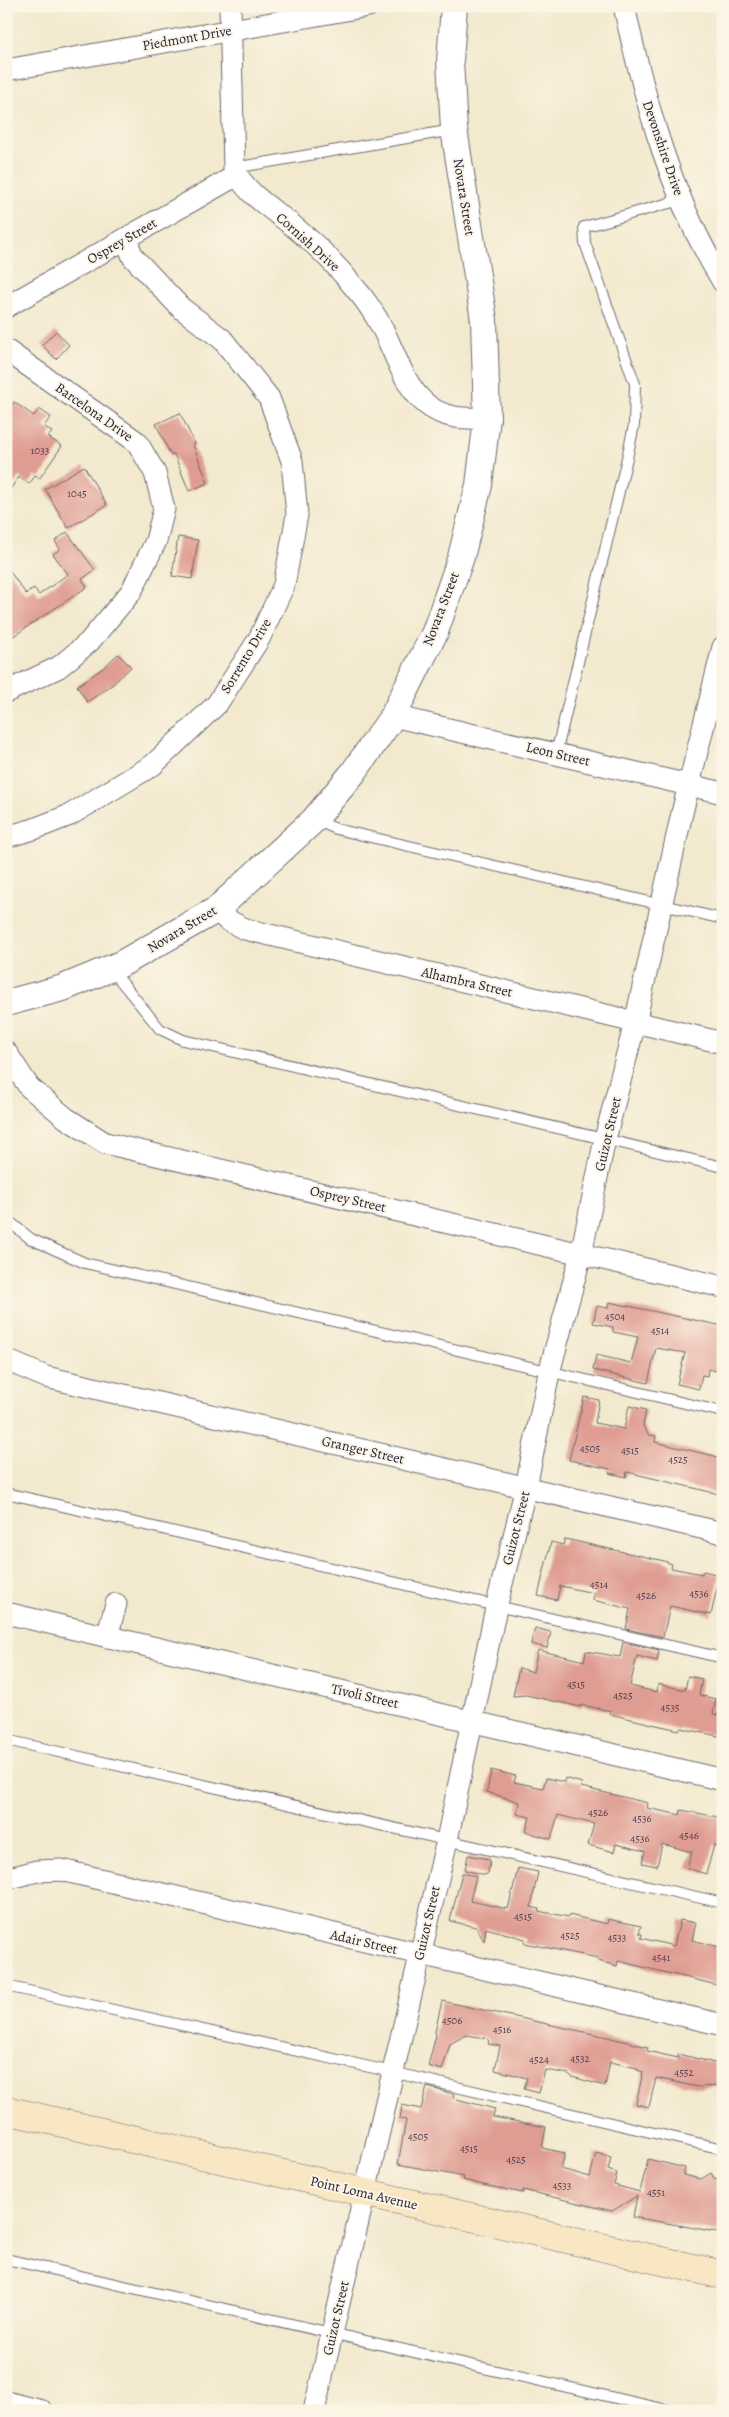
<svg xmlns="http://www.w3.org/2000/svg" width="729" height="2417" viewBox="0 0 729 2417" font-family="Alegreya,serif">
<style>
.building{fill:#df9c92}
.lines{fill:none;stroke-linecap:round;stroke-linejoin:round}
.service-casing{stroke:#6b686e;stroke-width:12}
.minor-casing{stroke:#6b686e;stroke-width:23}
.tertiary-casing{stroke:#6b686e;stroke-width:28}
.secondary-casing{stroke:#6b686e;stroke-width:29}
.service{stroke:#fff;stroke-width:10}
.minor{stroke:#fff;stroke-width:21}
.tertiary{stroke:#fff;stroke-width:26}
.secondary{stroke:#f9e7c3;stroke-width:28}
.labels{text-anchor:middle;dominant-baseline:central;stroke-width:4;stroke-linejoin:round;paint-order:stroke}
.number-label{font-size:11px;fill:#514051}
.street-label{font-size:14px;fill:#22223b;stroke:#fcf5e5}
</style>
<rect width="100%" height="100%" fill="#fcf5e5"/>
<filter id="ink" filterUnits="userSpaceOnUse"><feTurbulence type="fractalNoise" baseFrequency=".02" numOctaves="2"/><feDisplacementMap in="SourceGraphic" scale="10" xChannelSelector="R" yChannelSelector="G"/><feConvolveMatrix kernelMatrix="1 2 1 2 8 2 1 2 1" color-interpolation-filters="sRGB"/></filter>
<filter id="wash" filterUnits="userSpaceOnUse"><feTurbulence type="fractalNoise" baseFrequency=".0096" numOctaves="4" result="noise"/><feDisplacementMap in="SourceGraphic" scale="20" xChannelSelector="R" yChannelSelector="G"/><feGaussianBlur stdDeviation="1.12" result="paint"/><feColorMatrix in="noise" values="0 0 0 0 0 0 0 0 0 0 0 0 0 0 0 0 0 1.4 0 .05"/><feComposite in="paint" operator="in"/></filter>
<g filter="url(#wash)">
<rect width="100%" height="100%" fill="#f2e9ce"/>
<g id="blocks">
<g class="building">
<polygon points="56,331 69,345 56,359 42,345"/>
<polygon points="14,402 34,416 39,409 51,417 44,426 52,432 48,437 62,446 39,479 36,475 29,484 19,477 6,495 6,413"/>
<polygon points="180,413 195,444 193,445 208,483 189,491 174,454 171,456 156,424"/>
<polygon points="84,466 107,505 68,528 45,489"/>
<polygon points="67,532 95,570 82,579 87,587 6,641 6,566 26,594 34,588 39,595 68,574 53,554 60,549 55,541"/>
<polygon points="178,537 198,540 192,579 172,576"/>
<polygon points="118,654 131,667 113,684 87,702 77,686 103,668"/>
<polygon points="609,1302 723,1326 723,1340 716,1371 708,1369 707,1376 702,1375 699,1389 677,1384 685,1353 656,1348 648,1383 593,1370 596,1355 631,1363 638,1337 613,1332 613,1327 593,1323 597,1306 608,1308"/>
<polygon points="584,1397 599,1400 595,1423 624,1429 629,1406 646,1410 643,1426 649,1435 656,1436 655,1442 723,1458 723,1495 627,1472 626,1477 609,1473 610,1469 569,1460"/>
<polygon points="565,1539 664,1561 672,1564 671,1568 702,1574 703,1571 720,1575 711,1615 670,1606 663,1637 626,1629 630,1609 593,1600 594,1593 560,1586 557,1600 538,1596 551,1542 563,1545"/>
<polygon points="535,1628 551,1632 547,1648 531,1644"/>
<polygon points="623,1642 659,1650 657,1661 637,1656 630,1686 657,1692 658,1684 685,1690 688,1676 702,1679 699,1695 716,1699 713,1714 723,1716 723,1737 680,1728 679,1730 652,1724 610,1714 611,1711 581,1705 581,1707 526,1695 513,1696 519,1668 533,1672 538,1650 584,1661 586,1651 620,1657"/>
<polygon points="491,1770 516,1776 514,1782 543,1788 546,1778 564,1782 565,1778 582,1783 581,1787 648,1803 647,1808 680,1815 681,1810 723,1818 723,1847 714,1845 706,1874 687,1868 692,1852 662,1844 657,1866 642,1863 645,1851 616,1844 614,1852 588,1845 594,1824 558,1815 551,1839 537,1835 526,1831 530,1817 517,1814 519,1802 487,1792"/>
<polygon points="468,1855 489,1859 490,1862 488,1873 485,1875 465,1870"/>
<polygon points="518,1868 538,1872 531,1907 539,1909 538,1911 569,1917 569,1915 607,1924 608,1919 641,1926 639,1933 642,1934 641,1938 674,1946 680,1920 696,1923 692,1940 723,1948 723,1961 717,1985 618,1961 617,1966 598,1961 598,1958 524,1943 525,1939 486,1928 484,1941 476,1927 450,1921 462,1873 476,1876 470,1901 508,1909"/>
<polygon points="442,2001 607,2037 648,2047 647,2051 678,2058 678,2054 723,2065 723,2086 698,2087 656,2078 649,2107 636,2104 643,2072 637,2070 637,2068 610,2062 605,2086 572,2077 569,2074 545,2070 539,2093 524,2089 527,2078 495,2070 500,2046 488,2044 489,2041 486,2038 466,2035 450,2044 442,2070 428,2066 436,2035 435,2032"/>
<polygon points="427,2087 454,2094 453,2098 495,2109 493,2117 546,2127 542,2148 565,2153 561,2169 590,2177 596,2153 611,2157 608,2170 617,2173 614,2185 640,2192 648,2159 685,2168 683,2175 701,2179 711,2173 714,2178 723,2180 723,2204 717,2232 633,2217 637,2196 612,2211 523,2190 523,2193 483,2185 463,2180 464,2177 398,2164 406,2120 400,2119 402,2105 421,2109"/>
</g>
</g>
</g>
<g filter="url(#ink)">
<use href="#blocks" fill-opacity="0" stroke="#6b686e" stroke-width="1"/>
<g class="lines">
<defs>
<g id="service">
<polyline points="234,168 453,130"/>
<polyline points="556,754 627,458 634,425 635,384 585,243 584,227 680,200"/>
<polyline points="316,820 336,829 723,919"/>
<polyline points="111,969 160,1029 183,1040 723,1167"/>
<polyline points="6,1219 31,1239 85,1263 723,1412"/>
<polyline points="6,1493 723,1658"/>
<polyline points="6,1740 723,1903"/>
<polyline points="6,1986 392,2072 723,2149"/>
<polyline points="6,2259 672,2411"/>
</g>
<g id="minor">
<path d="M 230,6 L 234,168 C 245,195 278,212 299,231 C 320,248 338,267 355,288 C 364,298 372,310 379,322 C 394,348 402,384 426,404 C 444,419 465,419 487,418"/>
<path d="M 624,6 C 645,102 671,198 723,282"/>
<polyline points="6,70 368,6"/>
<polyline points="6,307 237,175"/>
<polyline points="6,350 137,442 155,473 164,509 156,541 131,592 89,642 59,667 6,692"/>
<polyline points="393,716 723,793"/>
<polyline points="6,837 34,829 70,815 153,765 217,704 259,639 284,585 297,515 292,461 269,398 222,339 181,308 133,257 126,239"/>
<polyline points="216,910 227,920 245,929 723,1043"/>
<polyline points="6,1052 29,1087 66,1118 105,1143 723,1287"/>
<polyline points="6,1360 46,1377 723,1533"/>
<polyline points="6,1613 723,1780"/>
<polyline points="107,1637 116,1604"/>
<polyline points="6,1879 37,1871 61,1870 723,2025"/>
<polyline points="6,2402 42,2411"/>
<polyline points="314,2411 447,1840 496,1608 526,1487 549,1373 581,1254 605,1139 635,1023 682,813 723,647"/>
</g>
<polyline id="tertiary" points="6,1003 63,988 121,964 216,910 314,820 353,773 393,716 435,632 461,557 479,485 487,418 484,320 454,129 450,61 454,6"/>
<polyline id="secondary" points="6,2110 723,2275"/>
</defs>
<use href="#service" class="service-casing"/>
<use href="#minor" class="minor-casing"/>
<use href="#tertiary" class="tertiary-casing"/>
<use href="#secondary" class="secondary-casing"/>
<use href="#service" class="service"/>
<use href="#minor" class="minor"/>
<use href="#tertiary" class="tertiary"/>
<use href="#secondary" class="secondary"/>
</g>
</g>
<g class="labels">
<g class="number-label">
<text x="40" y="450">1033</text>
<text x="77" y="493">1045</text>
<text x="615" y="1316">4504</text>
<text x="660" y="1330">4514</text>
<text x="590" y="1448">4505</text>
<text x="630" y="1450">4515</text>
<text x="678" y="1459">4525</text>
<text x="599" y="1584">4514</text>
<text x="699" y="1593">4536</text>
<text x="646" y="1595">4526</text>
<text x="576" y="1684">4515</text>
<text x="623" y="1695">4525</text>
<text x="670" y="1707">4535</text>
<text x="598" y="1812">4526</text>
<text x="642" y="1818">4536</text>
<text x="689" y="1835">4546</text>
<text x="640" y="1838">4536</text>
<text x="523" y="1916">4515</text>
<text x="570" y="1935">4525</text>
<text x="617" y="1937">4533</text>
<text x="661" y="1957">4541</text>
<text x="452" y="2020">4506</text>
<text x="502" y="2029">4516</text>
<text x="580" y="2058">4532</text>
<text x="539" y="2059">4524</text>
<text x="684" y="2072">4552</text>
<text x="418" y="2136">4505</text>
<text x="469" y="2148">4515</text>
<text x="516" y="2159">4525</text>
<text x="562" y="2185">4533</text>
<text x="656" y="2192">4551</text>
</g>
<g class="street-label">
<text transform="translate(187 38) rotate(-10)">Piedmont Drive</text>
<text transform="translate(663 148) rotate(71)">Devonshire Drive</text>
<text transform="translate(464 197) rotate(81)">Novara Street</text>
<text transform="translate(122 241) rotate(-30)">Osprey Street</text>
<text transform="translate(308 242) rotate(42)">Cornish Drive</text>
<text transform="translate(94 412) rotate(35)">Barcelona Drive</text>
<text transform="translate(441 609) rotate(-69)">Novara Street</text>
<text transform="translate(246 656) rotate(-59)">Sorrento Drive</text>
<text transform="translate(558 754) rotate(13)">Leon Street</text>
<text transform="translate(182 929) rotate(-31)">Novara Street</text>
<text transform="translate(467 982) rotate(13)">Alhambra Street</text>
<text transform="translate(608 1134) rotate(-77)">Guizot Street</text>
<text transform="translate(348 1199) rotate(13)">Osprey Street</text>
<text transform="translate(363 1450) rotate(13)">Granger Street</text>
<text transform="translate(516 1528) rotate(-76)">Guizot Street</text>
<text transform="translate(365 1696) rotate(13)">Tivoli Street</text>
<text transform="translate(427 1923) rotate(-77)">Guizot Street</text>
<text transform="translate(364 1942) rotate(13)">Adair Street</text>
<text transform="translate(364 2193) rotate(13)">Point Loma Avenue</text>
<text transform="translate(336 2318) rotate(-77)">Guizot Street</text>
</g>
</g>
<rect width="729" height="2417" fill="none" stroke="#fcf5e5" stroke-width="25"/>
</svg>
